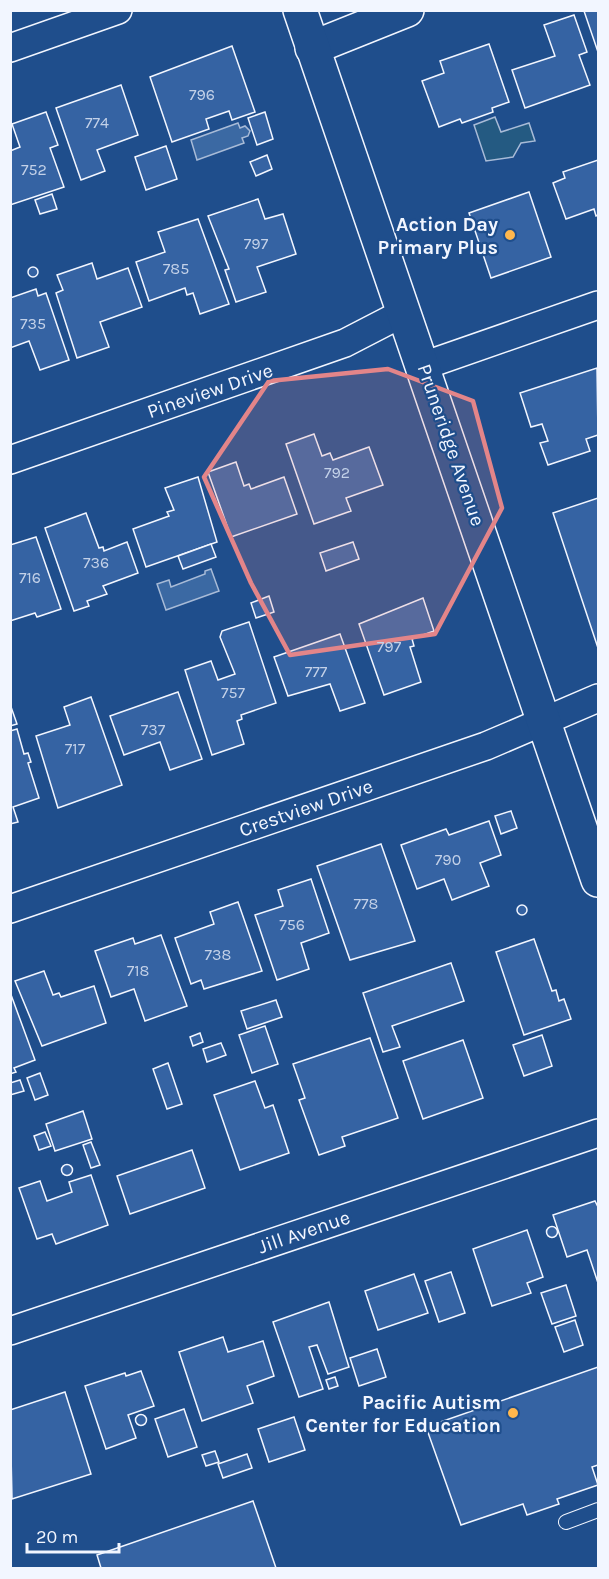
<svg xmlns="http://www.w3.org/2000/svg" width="609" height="1579" viewBox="0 0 609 1579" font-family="Karla,sans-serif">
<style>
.green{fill:#245a82;stroke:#a8bbd7;stroke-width:1.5}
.water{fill:#3b69a3;stroke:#a8bbd7;stroke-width:1.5}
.building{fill:#3563a3;stroke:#f2f6ff;stroke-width:1.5}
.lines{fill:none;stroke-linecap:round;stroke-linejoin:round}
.service-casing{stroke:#f2f6ff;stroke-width:16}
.minor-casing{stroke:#f2f6ff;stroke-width:30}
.tertiary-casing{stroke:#f2f6ff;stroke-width:36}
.secondary-casing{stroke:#f2f6ff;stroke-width:36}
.service{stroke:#1f4e8c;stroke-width:14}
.minor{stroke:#1f4e8c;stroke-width:27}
.tertiary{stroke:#1f4e8c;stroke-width:33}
.secondary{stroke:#1f4e8c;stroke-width:33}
.marked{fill:#e38589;fill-opacity:0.2;stroke:#e38589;stroke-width:4.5;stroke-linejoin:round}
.poi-dot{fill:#ffb74d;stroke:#1f4e8c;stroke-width:2}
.labels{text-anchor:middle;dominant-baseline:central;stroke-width:4.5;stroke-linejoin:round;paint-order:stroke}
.number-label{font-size:16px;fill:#c3d1e8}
.poi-label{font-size:20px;font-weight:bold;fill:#f2f6ff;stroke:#1f4e8c;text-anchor:end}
.street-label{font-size:20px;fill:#f2f6ff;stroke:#1f4e8c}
</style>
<rect width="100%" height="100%" fill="#1f4e8c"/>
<polygon class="green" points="495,117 501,132 529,123 535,141 521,143 513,157 486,161 474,125"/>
<g class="water">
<polygon points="238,123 240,128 245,126 250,131 248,136 242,138 244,143 197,160 191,140"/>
<polygon points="211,569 219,591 166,610 157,584 169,580 171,587 205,574 205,571"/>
</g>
<g class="building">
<polygon points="598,10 598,52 584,11"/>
<polygon points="574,15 587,52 579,55 590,85 525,108 512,70 555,56 544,25"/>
<polygon points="489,44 509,102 492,108 493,112 462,123 460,119 439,127 422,81 444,73 440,61"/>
<polygon points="232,46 255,112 232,120 229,111 206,119 209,129 172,142 150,77"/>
<polygon points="121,85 138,135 97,150 105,171 81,180 56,108"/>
<polygon points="46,112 58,145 50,148 64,187 10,205 10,151 20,147 12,124"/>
<polygon points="265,112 273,139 257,145 248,118"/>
<polygon points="166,146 177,179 146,190 135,157"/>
<polygon points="267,155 272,169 256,176 250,162"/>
<polygon points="598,160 598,215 596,216 594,209 566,219 553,183 565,178 563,172"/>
<polygon points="529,192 551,257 491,278 469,213"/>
<polygon points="52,194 57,209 40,214 35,200"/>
<polygon points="258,199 265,219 283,214 296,254 257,267 266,292 236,302 225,270 229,269 208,216"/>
<polygon points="198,219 229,304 200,314 193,293 187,295 185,288 149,301 136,262 165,252 158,232"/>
<polygon points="92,263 97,279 128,268 142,307 100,322 109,347 77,358 56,293 63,290 57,275"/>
<circle cx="33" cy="272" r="5"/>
<polygon points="36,289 38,296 46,293 69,360 40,370 29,341 10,348 10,298"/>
<polygon points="597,368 598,435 586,439 590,451 548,465 540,443 548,441 542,424 531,427 520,393"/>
<polygon points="314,434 322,456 330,453 333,460 369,447 383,485 346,498 351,511 314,524 286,444"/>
<polygon points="236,462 244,486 249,484 251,489 284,477 297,514 231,537 208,472"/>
<polygon points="198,477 217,542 146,567 133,529 169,516 167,512 174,510 165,488"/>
<polygon points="598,498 598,648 553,513"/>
<polygon points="86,513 99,548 103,547 104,551 127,542 138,573 103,586 107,594 87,601 89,606 74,611 45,528"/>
<polygon points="36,537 61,609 37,617 35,613 10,621 10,545"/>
<polygon points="353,542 359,559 326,571 320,553"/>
<polygon points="211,544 216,557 183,569 178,556"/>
<polygon points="269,596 274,612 256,618 251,603"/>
<polygon points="423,598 434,631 412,639 414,646 410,647 421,682 384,695 359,624"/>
<polygon points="249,622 276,703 241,715 242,719 237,721 244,744 212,755 185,670 211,661 218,680 235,674 220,637 222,631"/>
<polygon points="340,634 365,703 340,711 330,684 288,696 274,657"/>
<polygon points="178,692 202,759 170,770 160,742 124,755 110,716"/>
<polygon points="91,697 122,785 58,808 36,736 70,725 64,707"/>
<polygon points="10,704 17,724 10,726"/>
<polygon points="17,729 24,754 28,753 31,762 28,763 39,798 13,807 18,822 10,824 10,731"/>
<polygon points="511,811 517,828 501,834 495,816"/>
<polygon points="489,821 501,855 480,863 489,886 452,900 444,879 417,889 401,845 446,829 449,835"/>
<polygon points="381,844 415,941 350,960 317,866"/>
<polygon points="311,879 329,933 301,943 309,969 277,980 255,915 283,906 278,890"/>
<polygon points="238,902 262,971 204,989 201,980 191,984 175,938 214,924 210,912"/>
<circle cx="522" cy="910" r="5"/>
<polygon points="161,935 187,1006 145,1021 134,989 111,997 95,951 133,938 135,944"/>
<polygon points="534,939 552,991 556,990 559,1001 564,999 571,1019 524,1035 496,952"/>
<polygon points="451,963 464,1001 392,1026 400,1047 383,1052 363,993"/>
<polygon points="44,971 53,995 59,993 61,997 94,986 106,1023 42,1046 15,981"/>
<polygon points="10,992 35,1060 14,1068 16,1072 10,1074"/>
<polygon points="276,1000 282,1017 247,1029 241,1011"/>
<polygon points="265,1026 278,1064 252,1073 239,1035"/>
<polygon points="200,1033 203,1042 193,1046 190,1037"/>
<polygon points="542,1035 552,1066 524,1076 513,1045"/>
<polygon points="370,1038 398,1118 342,1137 345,1146 319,1155 299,1100 305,1098 293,1064"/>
<polygon points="463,1040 483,1098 423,1119 403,1061"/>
<polygon points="221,1043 226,1055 207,1062 203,1049"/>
<polygon points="168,1063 182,1104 167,1109 153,1069"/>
<polygon points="40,1073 48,1095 35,1100 27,1078"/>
<polygon points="20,1080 24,1091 10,1095 10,1083"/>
<polygon points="255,1081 265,1108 273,1105 289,1153 240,1170 214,1095"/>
<polygon points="83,1111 92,1139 55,1151 46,1124"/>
<polygon points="45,1132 51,1146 39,1150 34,1136"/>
<polygon points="91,1142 100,1165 91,1168 83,1145"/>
<polygon points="192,1150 205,1188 130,1214 117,1176"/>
<circle cx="67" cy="1170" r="5.5"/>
<polygon points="91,1175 108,1225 56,1244 52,1234 37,1239 19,1188 40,1181 47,1201 72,1192 69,1182"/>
<polygon points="595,1201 598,1207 598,1283 587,1250 567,1257 553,1215"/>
<circle cx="552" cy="1232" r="5.5"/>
<polygon points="527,1230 543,1277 527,1283 531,1293 492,1306 473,1249"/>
<polygon points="451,1272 465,1313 439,1322 425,1281"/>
<polygon points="414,1274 428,1313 378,1330 365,1291"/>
<polygon points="566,1285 576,1316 552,1324 541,1293"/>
<polygon points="329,1302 349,1367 328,1374 317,1345 309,1347 323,1389 299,1397 273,1322"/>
<polygon points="575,1320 583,1345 564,1352 555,1327"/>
<polygon points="223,1337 228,1352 263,1341 274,1376 247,1386 253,1403 202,1421 179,1352"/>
<polygon points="377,1349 386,1377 359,1386 350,1358"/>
<polygon points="598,1367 598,1465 592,1467 598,1485 557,1499 559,1504 527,1515 523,1504 461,1525 426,1427"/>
<polygon points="141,1371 154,1406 128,1415 136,1438 106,1449 85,1386 125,1373 126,1376"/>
<polygon points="335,1377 338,1386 329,1389 326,1380"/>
<polygon points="65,1392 91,1474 12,1499 10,1410"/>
<polygon points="184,1409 197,1447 168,1457 155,1419"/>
<circle cx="141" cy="1420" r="5.5"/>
<polygon points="294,1417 305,1450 269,1462 258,1429"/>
<polygon points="215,1451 219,1462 206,1466 202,1455"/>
<polygon points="247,1454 252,1468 223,1478 218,1464"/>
<polygon points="253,1501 276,1568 101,1568 97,1555"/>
</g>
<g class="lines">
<defs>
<polyline id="service" points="566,1522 598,1510"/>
<g id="minor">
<polyline points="10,48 118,10"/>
<polyline points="423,366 598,305"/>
<polyline points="10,460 345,343 405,312"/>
<polyline points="10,909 486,746 598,698"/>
<polyline points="10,1331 598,1133"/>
</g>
<polyline id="tertiary" points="312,48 407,10"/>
<polyline id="secondary" points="300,10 598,880"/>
</defs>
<use href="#service" class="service-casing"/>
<use href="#minor" class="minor-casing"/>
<use href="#tertiary" class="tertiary-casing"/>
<use href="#secondary" class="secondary-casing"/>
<use href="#service" class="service"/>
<use href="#minor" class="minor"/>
<use href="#tertiary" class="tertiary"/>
<use href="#secondary" class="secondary"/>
</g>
<path class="marked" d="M 388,369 L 473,401 L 502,508 L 435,634 L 290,655 L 251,583 L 204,477 L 269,381 Z"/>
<g class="poi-dot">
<circle cx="510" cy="235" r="6"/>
<circle cx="513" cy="1413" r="6"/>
</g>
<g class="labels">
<g class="number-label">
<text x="202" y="94">796</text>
<text x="97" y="122">774</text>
<text x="34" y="169">752</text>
<text x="256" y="243">797</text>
<text x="176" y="268">785</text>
<text x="33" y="323">735</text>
<text x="337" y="472">792</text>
<text x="96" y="562">736</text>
<text x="30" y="577">716</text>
<text x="389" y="646">797</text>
<text x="316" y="671">777</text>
<text x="233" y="692">757</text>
<text x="153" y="729">737</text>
<text x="75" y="748">717</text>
<text x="448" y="859">790</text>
<text x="366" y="903">778</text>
<text x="292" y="924">756</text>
<text x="218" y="954">738</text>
<text x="138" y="970">718</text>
</g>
<g class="poi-label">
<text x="498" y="224">Action Day<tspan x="498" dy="23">Primary Plus</tspan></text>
<text x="501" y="1402">Pacific Autism<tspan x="501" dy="23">Center for Education</tspan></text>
</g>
<g class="street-label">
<text transform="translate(210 391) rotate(-19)">Pineview Drive</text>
<text transform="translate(451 445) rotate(71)">Pruneridge Avenue</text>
<text transform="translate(306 808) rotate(-19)">Crestview Drive</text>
<text transform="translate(304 1232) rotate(-19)">Jill Avenue</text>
</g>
</g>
<rect width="609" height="1579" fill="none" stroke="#f2f6ff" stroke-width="24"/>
<path d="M27 1543v9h92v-9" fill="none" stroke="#f2f6ff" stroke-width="3"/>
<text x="36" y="1543" font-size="18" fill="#f2f6ff" stroke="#1f4e8c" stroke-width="4.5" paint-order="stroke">20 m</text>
</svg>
